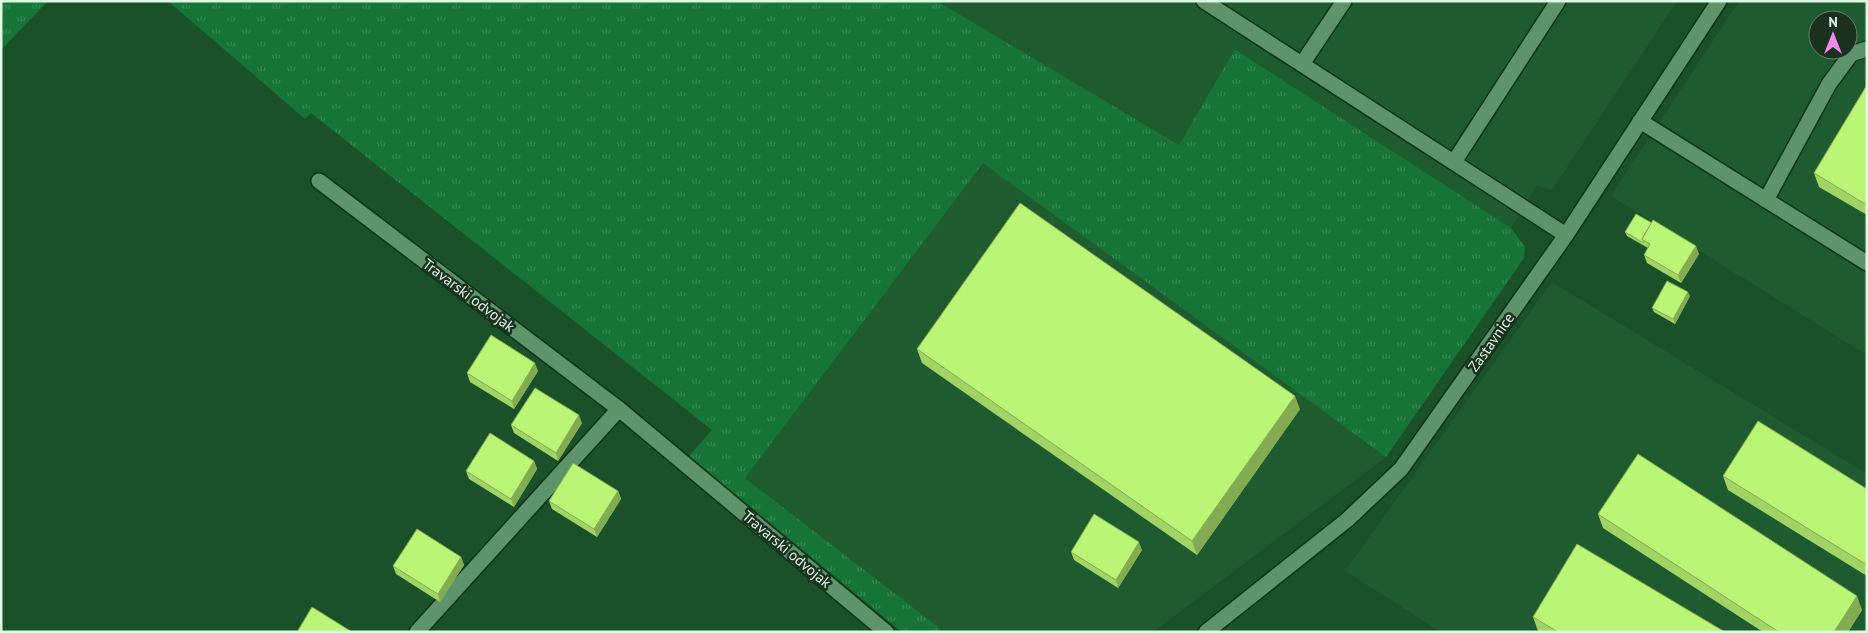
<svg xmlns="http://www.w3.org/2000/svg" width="1868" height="633" viewBox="0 0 1868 633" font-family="'PT Sans',sans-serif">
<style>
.built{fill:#1e5c30;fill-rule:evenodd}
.grass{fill:url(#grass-tufts)}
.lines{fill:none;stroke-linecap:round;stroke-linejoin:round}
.minor-casing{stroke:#093416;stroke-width:18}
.minor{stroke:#5e9469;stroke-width:15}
.wall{fill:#a1d365}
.shaded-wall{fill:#83ac52}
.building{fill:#bbf575;stroke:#83ac52}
.labels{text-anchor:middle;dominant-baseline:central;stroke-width:5;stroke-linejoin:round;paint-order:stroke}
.street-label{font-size:15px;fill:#defae2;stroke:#1a311f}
</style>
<defs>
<pattern id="grass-tufts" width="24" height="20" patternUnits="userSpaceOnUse" patternTransform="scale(1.25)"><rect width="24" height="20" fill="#167436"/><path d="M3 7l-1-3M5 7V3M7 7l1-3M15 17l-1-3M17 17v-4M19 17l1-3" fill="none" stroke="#378953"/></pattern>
</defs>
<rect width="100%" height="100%" fill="#1a5129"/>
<g class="built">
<polygon points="937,1 1677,1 1552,190 1537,185 1511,228 1236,49 1179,145"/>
<path d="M 1739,1 L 1867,1 L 1867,355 L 1611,196 ZM 1818,20 L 1848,20 L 1848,50 L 1818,50 Z"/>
<polygon points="983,162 1386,457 1153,632 945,632 745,478"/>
<polygon points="1552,282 1867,474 1867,632 1441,632 1345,571"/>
</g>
<g class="grass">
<polygon points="1,1 48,1 1,50"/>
<polygon points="168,1 937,1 1179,145 1235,49 1511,228 1525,247 1524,258 1386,457 983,163 745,478 941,629 938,632 902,632 689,456 712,430 311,113 305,119"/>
</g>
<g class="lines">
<defs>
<g id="minor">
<polyline points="1204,1 1566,235"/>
<polyline points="1302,64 1344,1"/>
<polyline points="1640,121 1867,263"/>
<polyline points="1454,162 1558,1"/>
<polyline points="319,181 619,409 886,632"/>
<polyline points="1766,200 1829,84 1851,54 1867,49"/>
<polyline points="417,632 619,409"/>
<polyline points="1206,632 1347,520 1401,469 1566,235 1719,1"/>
</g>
</defs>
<use href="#minor" class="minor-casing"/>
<use href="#minor" class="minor"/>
</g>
<g class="wall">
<polygon points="1867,85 1867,215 1819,187 1814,173"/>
<polygon points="1625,232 1699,254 1681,283 1647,263 1644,255 1648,248 1627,236"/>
<polygon points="1690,296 1675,324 1654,312 1652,308"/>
<polygon points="917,349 1300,409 1197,555 922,363"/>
<polygon points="538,371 514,409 470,382 467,373"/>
<polygon points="582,423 558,461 514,433 511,425"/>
<polygon points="534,461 537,469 514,507 469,479 466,471"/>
<polygon points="1723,476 1867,489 1867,576 1728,490"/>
<polygon points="618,491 621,499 597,537 552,509 549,501"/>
<polygon points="1598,514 1862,610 1848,632 1763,632 1603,528"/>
<polygon points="1142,550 1118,588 1074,560 1071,552"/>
<polygon points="461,557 464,565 440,602 396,574 393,566"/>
<polygon points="1533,617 1725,632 1540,632 1538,631"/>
</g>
<g class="shaded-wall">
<polygon points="1696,246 1699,254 1681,283 1678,275"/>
<polygon points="1688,292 1690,296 1675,324 1673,319"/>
<polygon points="535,363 538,371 514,409 512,401"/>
<polygon points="1295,396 1300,409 1197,555 1192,541"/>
<polygon points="579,415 582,423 558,461 556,453"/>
<polygon points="534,461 537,469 514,507 511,499"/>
<polygon points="618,491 621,499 597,537 594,529"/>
<polygon points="1139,542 1142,550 1118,588 1116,580"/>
<polygon points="461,557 464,565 440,602 438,594"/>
<polygon points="1857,596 1862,610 1848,632 1834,632"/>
</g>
<g class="building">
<polygon points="1867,85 1867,205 1814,173"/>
<polygon points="1020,203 1295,396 1192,541 917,349"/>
<polygon points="1636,214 1652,223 1642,239 1644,243 1625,232"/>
<polygon points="1653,220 1696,246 1678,275 1644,255 1650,244 1642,239"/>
<polygon points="1667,281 1688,292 1673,319 1652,308"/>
<polygon points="491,335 535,363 512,401 467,373"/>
<polygon points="535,388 579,415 556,453 511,425"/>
<polygon points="1758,421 1867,489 1867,565 1723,476"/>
<polygon points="490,433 534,461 511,499 466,471"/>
<polygon points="1638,454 1857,596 1834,632 1779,632 1598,514"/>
<polygon points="573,463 618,491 594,529 549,501"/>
<polygon points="1094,514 1139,542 1116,580 1071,552"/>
<polygon points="417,529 461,557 438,594 393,566"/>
<polygon points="1577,544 1725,632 1558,632 1533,617"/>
<polygon points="312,607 352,632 297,632"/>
</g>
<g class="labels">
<g class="street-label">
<text transform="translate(469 295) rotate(37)">Travarski odvojak</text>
<text transform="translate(1491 342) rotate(-55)">Zastavnice</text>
<text transform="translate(787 549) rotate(40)">Travarski odvojak</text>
</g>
</g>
<rect width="1868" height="633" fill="none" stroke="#defae2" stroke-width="5"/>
<g transform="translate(1833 35)"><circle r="24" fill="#1a311f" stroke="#68816d"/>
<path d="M0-4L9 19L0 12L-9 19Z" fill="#f589ee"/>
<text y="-8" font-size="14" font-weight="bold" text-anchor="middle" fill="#defae2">N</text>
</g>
</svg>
